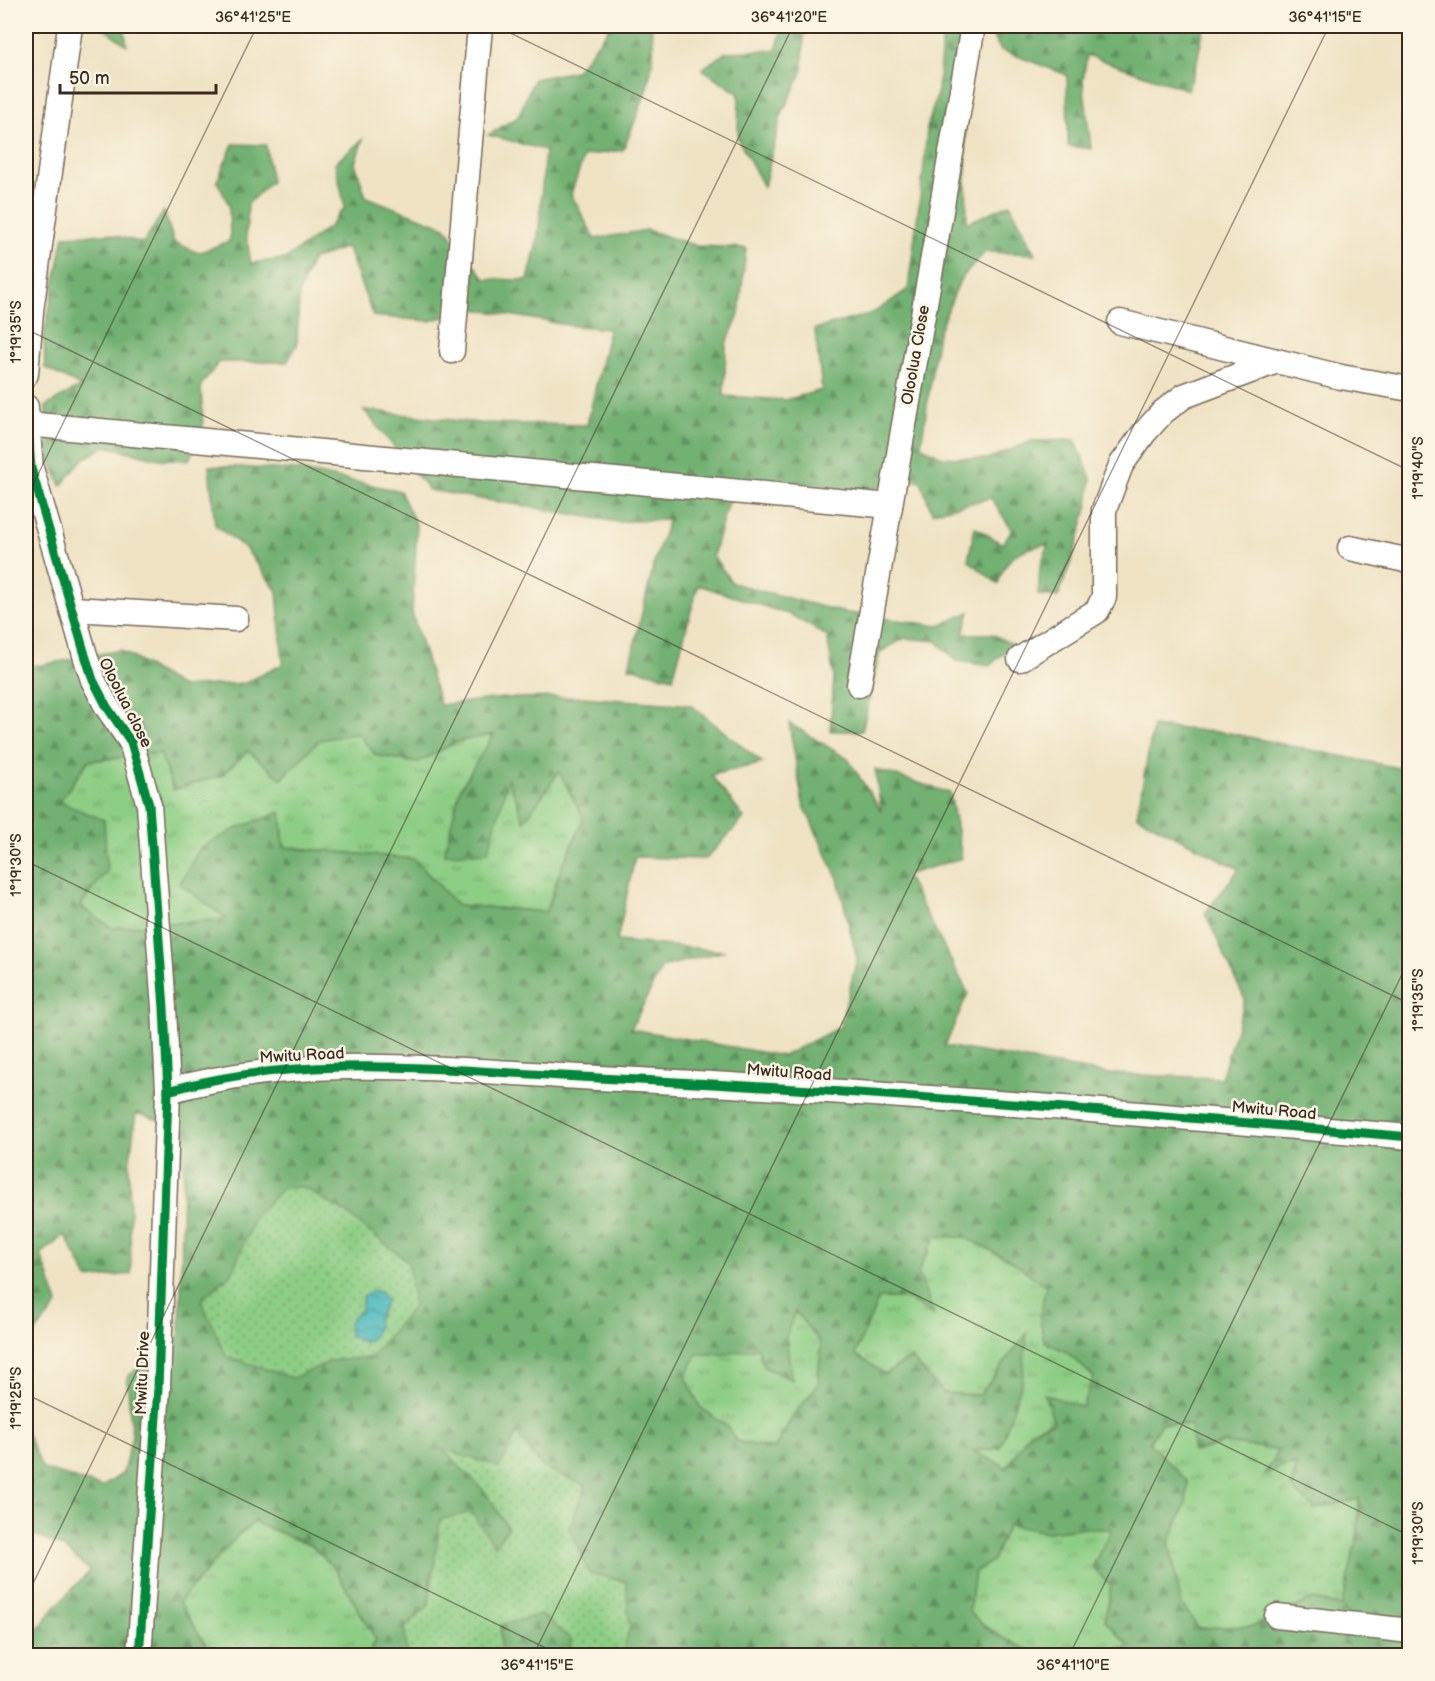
<svg xmlns="http://www.w3.org/2000/svg" width="1435" height="1681" viewBox="0 0 1435 1681" font-family="'Balsamiq Sans',sans-serif">
<style>
.grass{fill:url(#grass-tufts);stroke:#647c52;stroke-width:1.5}
.forest{fill:url(#forest-firs);stroke:#566e48;stroke-width:1.5;fill-rule:evenodd}
.garden{fill:url(#garden-dots);stroke:#647c52;stroke-width:1.5}
.water{fill:url(#water-waves);stroke:#41706e;stroke-width:1.5}
.lines{fill:none;stroke-linecap:round;stroke-linejoin:round}
.street-casing{stroke:#7a6b58;stroke-width:27}
.street{stroke:#fff;stroke-width:24}
.cycleway-casing{stroke:#fcf5e5;stroke-width:13}
.cycleway{stroke:#00873e;stroke-width:9}
.ticks{fill:none;stroke:#3b2a1e;stroke-width:1.5;stroke-opacity:0.45}
.labels{text-anchor:middle;dominant-baseline:central;stroke-width:5;stroke-linejoin:round;paint-order:stroke}
.street-label{font-size:16px;fill:#3b2a1e;stroke:#fcf5e5}
.neatline{fill:none;stroke:#3b2a1e;stroke-width:2}
.ticks-label{font-size:15px;text-anchor:middle;fill:#3b2a1e}
</style>
<defs>
<pattern id="grass-tufts" width="24" height="20" patternUnits="userSpaceOnUse" patternTransform="scale(1.5)"><rect width="24" height="20" fill="#8dce85"/><path d="M3 7l-1-3M5 7V3M7 7l1-3M15 17l-1-3M17 17v-4M19 17l1-3" fill="none" stroke="#74a76c"/></pattern>
<pattern id="forest-firs" width="22" height="20" patternUnits="userSpaceOnUse" patternTransform="scale(1.5)"><rect width="22" height="20" fill="#72b172"/><path d="M5 1l3.5 6h-7zM16 11l3.5 6h-7z" fill="#5f905d"/></pattern>
<pattern id="garden-dots" width="8" height="8" patternUnits="userSpaceOnUse" patternTransform="scale(1.5)"><rect width="8" height="8" fill="#8dce85"/><path d="M2 2h.1M6 6h.1" fill="none" stroke="#74a76c" stroke-width="1.8" stroke-linecap="round"/></pattern>
<pattern id="water-waves" width="16" height="10" patternUnits="userSpaceOnUse" patternTransform="scale(1.5)"><rect width="16" height="10" fill="#47b7bd"/><path d="M0 5q4-4 8 0t8 0" fill="none" stroke="#3c9599"/></pattern>
</defs>
<rect width="100%" height="100%" fill="#fcf5e5"/>
<filter id="ink" filterUnits="userSpaceOnUse"><feTurbulence type="fractalNoise" baseFrequency=".0167" numOctaves="2"/><feDisplacementMap in="SourceGraphic" scale="12" xChannelSelector="R" yChannelSelector="G"/><feConvolveMatrix kernelMatrix="1 2 1 2 8 2 1 2 1" color-interpolation-filters="sRGB"/></filter>
<filter id="wash" filterUnits="userSpaceOnUse"><feTurbulence type="fractalNoise" baseFrequency=".008" numOctaves="4" result="noise"/><feDisplacementMap in="SourceGraphic" scale="24" xChannelSelector="R" yChannelSelector="G"/><feGaussianBlur stdDeviation="1.35" result="paint"/><feColorMatrix in="noise" values="0 0 0 0 0 0 0 0 0 0 0 0 0 0 0 0 0 1.4 0 .05"/><feComposite in="paint" operator="in"/></filter>
<g filter="url(#wash)">
<rect width="100%" height="100%" fill="#efe3c4"/>
<g class="grass">
<polygon points="357,733 376,755 417,763 456,742 495,733 460,789 508,778 524,821 559,771 584,819 561,869 546,912 457,905 414,859 284,847 281,812 200,848 180,883 228,919 112,928 80,906 106,871 59,802 88,761 161,753 173,789 222,775 248,751 282,779 319,740"/>
<polygon points="936,1236 965,1237 1010,1260 1047,1286 1040,1316 1044,1342 1065,1351 1094,1377 1082,1407 1030,1431 1007,1468 972,1451 1000,1448 1027,1334 980,1395 943,1393 911,1358 885,1374 855,1354 879,1298 905,1298 933,1314 918,1272"/>
<path d="M 795,1311 L 821,1343 L 818,1385 L 795,1413 L 775,1449 L 736,1441 L 728,1427 L 700,1407 L 686,1377 L 697,1353 C 729,1354 756,1348 785,1337 Z"/>
<polygon points="1161,1423 1190,1425 1194,1452 1225,1443 1280,1450 1265,1473 1297,1463 1359,1499 1358,1532 1342,1607 1313,1599 1254,1626 1198,1628 1181,1603 1169,1542 1186,1503 1149,1443"/>
<polygon points="254,1522 311,1546 335,1569 376,1640 367,1655 217,1655 207,1647 179,1602 237,1536"/>
<path d="M 1008,1525 L 1048,1532 L 1079,1528 L 1113,1529 L 1111,1586 L 1105,1620 L 1131,1647 C 1102,1652 1068,1662 1039,1655 C 1017,1651 986,1627 969,1612 L 975,1571 L 992,1561 Z"/>
</g>
<g class="forest">
<polygon points="100,26 124,26 127,45"/>
<path d="M 607,26 L 651,26 C 660,68 639,111 623,150 L 584,156 L 571,194 L 595,239 L 647,230 L 697,246 L 746,248 L 739,315 L 726,344 L 724,396 L 785,400 L 822,390 L 815,329 L 873,313 L 908,289 L 924,166 L 927,128 L 938,91 L 943,26 L 963,26 L 967,223 L 1010,204 L 1035,254 L 985,252 L 960,280 L 938,333 L 921,446 L 942,457 L 988,459 L 1032,441 L 1075,440 L 1091,478 L 1088,505 L 1076,548 L 1058,597 L 1038,595 L 1040,568 L 1048,544 C 1019,549 1006,555 998,584 L 968,560 L 975,527 L 1002,544 L 1012,530 L 991,498 L 932,512 L 920,480 L 865,490 L 758,478 L 727,505 L 713,556 L 732,583 L 842,612 L 939,626 L 970,612 L 963,634 L 992,634 L 1013,645 L 989,666 L 957,661 L 936,641 L 905,638 L 880,652 L 862,731 L 830,731 L 834,677 L 827,636 L 791,615 L 698,585 L 673,678 L 629,667 L 655,559 L 669,519 L 617,522 L 429,490 L 364,410 L 479,423 L 587,425 L 609,329 L 567,325 L 475,309 L 429,321 L 373,316 L 347,247 L 312,260 L 299,293 L 297,345 L 287,362 L 219,362 L 201,385 L 203,427 L 189,460 L 160,459 L 105,446 L 82,460 L 61,486 L 45,448 L 46,406 L 81,386 L 45,368 L 44,335 L 64,236 L 109,234 L 143,243 L 164,211 L 174,242 L 198,253 L 230,241 L 229,205 L 217,181 L 233,144 L 266,145 L 271,181 L 248,204 L 246,234 L 251,263 L 285,259 L 329,227 L 345,207 L 335,163 L 363,139 L 355,163 L 366,197 L 445,227 L 485,279 L 528,280 L 538,238 L 545,150 L 488,135 L 518,117 L 534,79 L 576,71 L 608,30 Z"/>
<polygon points="783,26 804,26 803,70 781,116 764,187 738,139 739,94 702,69 726,52 776,50"/>
<polygon points="988,26 1204,26 1197,62 1188,90 1087,55 1083,80 1091,149 1068,146 1067,75 1001,50 988,30"/>
<path d="M 209,466 L 299,470 L 400,491 L 417,527 L 412,613 L 440,705 L 503,698 L 582,697 L 691,705 L 763,763 L 711,775 L 744,818 L 706,859 L 635,857 L 617,941 L 725,951 L 662,967 L 631,1029 L 783,1056 L 840,1027 L 857,959 L 838,879 L 803,804 L 789,723 L 848,759 L 881,811 L 875,769 L 950,793 L 962,858 L 906,875 L 968,993 L 945,1046 L 1110,1074 L 1221,1078 L 1245,1000 L 1205,913 L 1239,869 L 1137,816 L 1153,726 L 1229,733 L 1409,770 L 1409,1655 L 1079,1655 L 1130,1647 L 1105,1620 L 1111,1586 L 1092,1567 L 1112,1529 L 1079,1528 L 1048,1532 L 1008,1525 L 992,1561 L 975,1571 L 969,1612 L 992,1632 L 1038,1655 L 622,1655 L 630,1626 L 590,1574 L 569,1528 L 585,1486 L 542,1467 L 500,1467 L 444,1450 L 486,1493 L 508,1528 L 495,1546 L 431,1573 L 429,1605 L 405,1628 L 407,1655 L 367,1655 L 376,1640 L 335,1569 L 311,1545 L 254,1522 L 237,1536 L 179,1602 L 207,1647 L 217,1655 L 41,1655 L 33,1636 L 55,1607 L 90,1571 L 64,1548 L 26,1532 L 26,1432 L 43,1469 L 102,1487 L 123,1473 L 132,1436 L 127,1377 L 180,1335 L 184,1128 L 136,1113 L 129,1167 L 131,1274 L 88,1279 L 65,1235 L 41,1254 L 58,1304 L 26,1344 L 26,666 L 42,665 L 121,650 L 181,687 L 245,683 L 283,664 L 277,591 L 245,548 L 215,525 ZM 357,733 L 376,755 L 417,763 L 456,742 L 494,734 L 460,789 L 444,854 L 488,852 L 508,779 L 524,821 L 559,772 L 584,819 L 561,869 L 546,912 L 457,905 L 414,859 L 284,847 L 281,812 L 236,829 L 200,848 L 180,884 L 227,919 L 112,928 L 80,906 L 107,871 L 104,820 L 59,802 L 88,761 L 160,753 L 173,790 L 222,775 L 248,751 L 282,779 L 319,740 ZM 303,1187 L 346,1213 L 408,1262 L 371,1357 L 331,1361 L 292,1378 L 201,1300 L 232,1273 ZM 936,1236 L 965,1237 L 1010,1260 L 1046,1286 L 1040,1316 L 1044,1342 L 1065,1351 L 1094,1377 L 1082,1407 L 1044,1394 L 1054,1422 L 1030,1431 L 1007,1468 L 973,1451 L 1000,1448 L 1022,1382 L 1027,1333 L 980,1395 L 943,1393 L 911,1358 L 885,1374 L 855,1354 L 879,1298 L 905,1298 L 934,1315 L 918,1272 ZM 795,1311 L 821,1343 L 818,1385 L 795,1413 L 774,1449 L 736,1441 L 728,1427 L 700,1407 L 686,1377 L 697,1354 L 724,1354 L 758,1348 L 764,1367 L 792,1380 L 786,1337 ZM 1161,1423 L 1190,1425 L 1193,1452 L 1225,1443 L 1279,1450 L 1265,1474 L 1297,1463 L 1291,1488 L 1315,1509 L 1359,1499 L 1358,1532 L 1342,1606 L 1313,1599 L 1254,1626 L 1198,1628 L 1181,1603 L 1169,1542 L 1186,1503 L 1188,1482 L 1149,1443 Z"/>
<polygon points="541,1614 571,1639 570,1655 500,1656 501,1625"/>
</g>
<g class="garden">
<polygon points="303,1187 346,1213 408,1262 414,1306 371,1357 331,1361 293,1378 226,1356 201,1300 232,1273 254,1218 283,1188"/>
<polygon points="517,1433 542,1467 586,1486 569,1528 590,1574 626,1581 630,1626 622,1655 570,1655 571,1639 541,1614 501,1625 500,1655 407,1655 405,1628 429,1605 440,1520 471,1512 495,1546 508,1528 486,1493 442,1449 500,1467"/>
</g>
<path class="water" d="M 372,1290 L 381,1293 L 387,1300 L 377,1320 L 378,1326 L 370,1340 L 365,1343 L 349,1335 C 347,1320 351,1318 361,1310 L 363,1297 Z"/>
</g>
<g filter="url(#ink)">
<g class="lines">
<defs>
<g id="street">
<polyline points="1120,322 1341,377 1410,389"/>
<polyline points="452,351 480,26"/>
<polyline points="26,374 31,311 70,26"/>
<polyline points="26,407 31,468 85,655 93,680 107,707 131,742 149,805 164,1008 168,1091 158,1388 139,1656"/>
<polyline points="27,424 890,506"/>
<polyline points="1350,548 1410,561"/>
<polyline points="74,609 236,619"/>
<polyline points="1020,659 1097,611 1104,597 1104,510 1121,465 1144,433 1163,412 1184,396 1277,361"/>
<polyline points="859,685 973,26"/>
<path d="M 168,1091 C 306,1051 456,1071 598,1078 C 869,1091 1139,1113 1410,1137"/>
<polyline points="1277,1616 1410,1631"/>
</g>
</defs>
<use href="#street" class="street-casing"/>
<use href="#street" class="street"/>
<defs>
<g id="cycleway">
<polyline points="26,407 31,468 85,655 93,680 107,707 131,742 149,805 164,1008 168,1091 158,1388 139,1656"/>
<path d="M 168,1091 C 306,1051 456,1071 598,1078 C 869,1091 1139,1113 1410,1137"/>
</g>
</defs>
<use href="#cycleway" class="cycleway-casing"/>
<use href="#cycleway" class="cycleway"/>
</g>
</g>
<path class="ticks" d="M 496,26 L 1410,471M 26,329 L 1410,1004M 26,499 L 257,26M 26,861 L 1410,1536M 26,1394 L 562,1656M 26,1598 L 793,26M 533,1656 L 1329,26M 1069,1656 L 1410,958"/>
<g class="labels">
<g class="street-label">
<text transform="translate(916 355) rotate(-80)">Oloolua Close</text>
<text transform="translate(125 703) rotate(63)">Oloolua close</text>
<text transform="translate(302 1056) rotate(-3)">Mwitu Road</text>
<text transform="translate(789 1073) rotate(4)">Mwitu Road</text>
<text transform="translate(1274 1111) rotate(5)">Mwitu Road</text>
<text transform="translate(143 1373) rotate(-88)">Mwitu Drive</text>
</g>
</g>
<rect width="1435" height="1681" fill="none" stroke="#fcf5e5" stroke-width="66"/>
<path d="M60 84v9h156v-9" fill="none" stroke="#3b2a1e" stroke-width="3"/>
<text x="69" y="84" font-size="18" fill="#3b2a1e" stroke="#fcf5e5" stroke-width="4.5" paint-order="stroke">50 m</text>
<rect x="33" y="33" width="1369" height="1615" class="neatline"/>
<g class="ticks-label">
<text x="253" y="22">36°41'25"E</text>
<text x="789" y="22">36°41'20"E</text>
<text x="1325" y="22">36°41'15"E</text>
<text transform="translate(16 332) rotate(-90)" y="5">1°19'35"S</text>
<text transform="translate(1418 468) rotate(-90)" y="5">1°19'40"S</text>
<text transform="translate(16 865) rotate(-90)" y="5">1°19'30"S</text>
<text transform="translate(1418 1000) rotate(-90)" y="5">1°19'35"S</text>
<text transform="translate(16 1398) rotate(-90)" y="5">1°19'25"S</text>
<text transform="translate(1418 1533) rotate(-90)" y="5">1°19'30"S</text>
<text x="537" y="1670">36°41'15"E</text>
<text x="1073" y="1670">36°41'10"E</text>
</g>
</svg>
